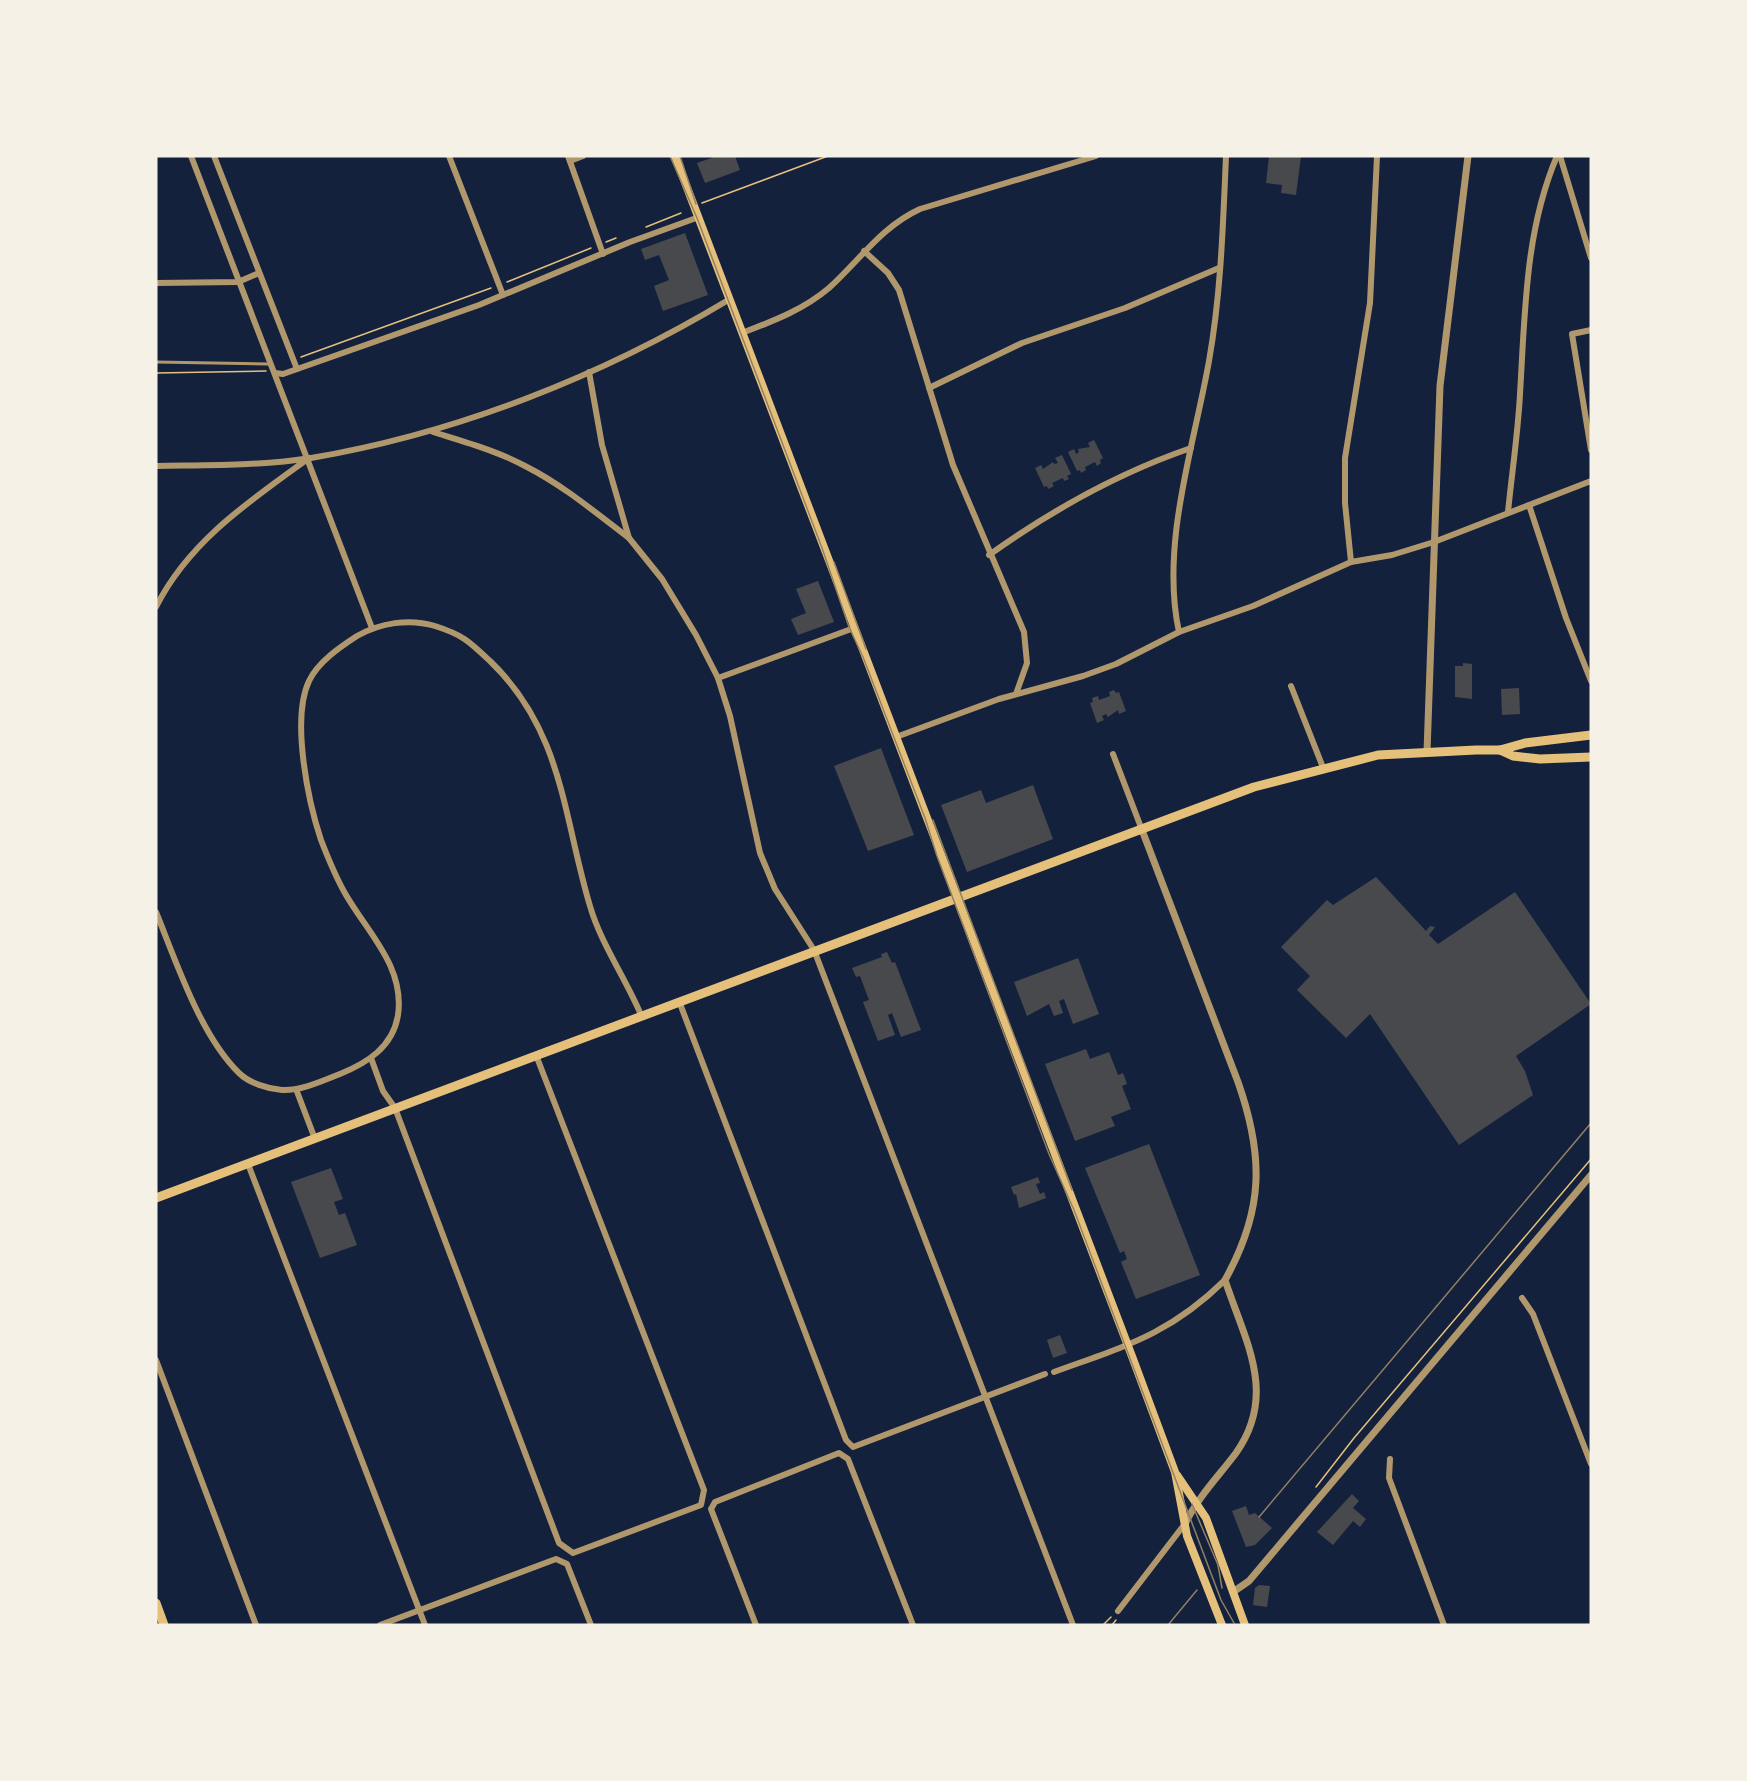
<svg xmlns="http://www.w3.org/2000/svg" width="1747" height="1781" viewBox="0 0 1747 1781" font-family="'PT Sans Narrow',sans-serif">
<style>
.building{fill:#48494c}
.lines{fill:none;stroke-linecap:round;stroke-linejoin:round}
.path{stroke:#e5c07b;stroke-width:1.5}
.service{stroke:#b1986c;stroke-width:3}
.minor{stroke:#b1986c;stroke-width:6}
.tertiary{stroke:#b1986c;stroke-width:7}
.secondary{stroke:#e5c07b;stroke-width:8}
.primary{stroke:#e5c07b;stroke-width:9}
.tram{stroke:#918062;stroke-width:1.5}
</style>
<rect width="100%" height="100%" fill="#14213d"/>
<g class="building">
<polygon points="717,156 735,156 740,170 705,183 697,163"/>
<polygon points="1269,156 1301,156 1296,195 1281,193 1282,185 1266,183"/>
<polygon points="685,233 708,295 663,311 654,286 669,280 659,255 645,260 641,249"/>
<polygon points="1094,440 1103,458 1100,460 1101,463 1097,466 1095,462 1085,467 1086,470 1081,473 1080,470 1077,471 1068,452 1074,449 1076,454 1079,452 1078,449 1090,447 1088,443"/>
<polygon points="1062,455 1071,474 1067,476 1069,479 1064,481 1063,478 1052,483 1054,486 1048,489 1047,486 1044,487 1035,468 1041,465 1043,469 1053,462 1054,464 1058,463 1055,458"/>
<polygon points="818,581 834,622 798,635 791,619 806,613 796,589"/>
<polygon points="1463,663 1472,664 1472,699 1455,697 1455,666 1463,666"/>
<polygon points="1519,688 1520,714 1502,715 1501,689"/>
<polygon points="1114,690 1116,693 1119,692 1126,711 1119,714 1118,710 1108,717 1106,714 1102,716 1104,720 1097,723 1090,703 1093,702 1092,698 1098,696 1099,700 1110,696 1109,692"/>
<polygon points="881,748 914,835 868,851 834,766"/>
<polygon points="1033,785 1053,839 967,872 941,805 981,790 986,803"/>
<polygon points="1376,877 1426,931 1430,926 1435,927 1429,935 1438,944 1515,892 1591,1004 1516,1056 1525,1071 1533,1095 1459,1145 1370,1014 1346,1038 1297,990 1310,976 1281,947 1327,900 1333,905"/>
<polygon points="887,952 892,963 895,962 921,1030 901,1037 892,1013 888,1015 895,1035 878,1041 863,1002 869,1000 860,976 856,977 852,968 882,957 881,954"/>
<polygon points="1078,958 1099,1014 1073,1024 1064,999 1059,1001 1063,1013 1054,1016 1049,1004 1027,1016 1014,982"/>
<polygon points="1086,1049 1090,1059 1109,1052 1118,1075 1123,1073 1127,1084 1122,1086 1131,1109 1111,1117 1115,1126 1075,1141 1045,1064"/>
<polygon points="1149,1144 1200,1275 1136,1299 1121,1262 1127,1259 1124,1251 1120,1253 1085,1168"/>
<polygon points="331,1168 343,1199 334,1202 339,1215 345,1213 357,1245 320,1258 291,1182"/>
<polygon points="1038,1177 1040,1183 1036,1184 1040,1194 1044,1192 1046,1198 1019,1208 1016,1194 1014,1195 1011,1187"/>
<polygon points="1060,1335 1067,1353 1053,1358 1047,1340"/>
<polygon points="1352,1494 1359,1501 1353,1508 1366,1519 1360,1527 1353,1521 1333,1545 1317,1532"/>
<polygon points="1246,1506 1249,1515 1255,1513 1272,1528 1255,1545 1246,1547 1232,1511"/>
<polygon points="1259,1585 1270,1586 1267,1607 1253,1605 1255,1588"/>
</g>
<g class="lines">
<g class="path">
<polyline points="702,203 828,156"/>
<polyline points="646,227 681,213"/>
<polyline points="606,242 616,238"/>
<polyline points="507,282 591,248"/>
<polyline points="301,357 491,288"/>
<polyline points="156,373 266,371"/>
<polyline points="1316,1487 1354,1438 1591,1159"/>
<polyline points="1103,1625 1111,1617"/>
<polyline points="1112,1625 1116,1620"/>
</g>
<polyline class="service" points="156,362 269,364"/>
<g class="minor">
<path d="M 191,156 C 250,314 313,470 372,628"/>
<polyline points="214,156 297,369"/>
<polyline points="449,156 503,295"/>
<polyline points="568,156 603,254"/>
<polyline points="1560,156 1591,258"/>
<polyline points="570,161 583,156"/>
<polyline points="864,251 888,273 899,290 953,465 1024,632 1027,663 1016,694"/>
<polyline points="156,283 238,282 259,273"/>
<polyline points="1591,330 1572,334 1591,450"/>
<path d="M 742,333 C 773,321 803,310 829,288 C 860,260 881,227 920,209 L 1096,156"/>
<polyline points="589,372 602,445 629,538 662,579 696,635 718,678 730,716 760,853 775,889 814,950 1073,1625"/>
<polyline points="275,373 283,374 479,305 630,242 699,217"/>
<polyline points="929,388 1022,343 1125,308 1219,268"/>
<path d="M 433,432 C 465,442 498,451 527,467 C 564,486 596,513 629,538"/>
<path d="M 156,466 C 207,465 260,466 311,458 C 458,433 602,376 730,299"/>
<polyline points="1529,505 1566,618 1591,681"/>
<path d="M 1508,512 C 1512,472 1518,433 1520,394 C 1525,313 1525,231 1557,156"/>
<path d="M 989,555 C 1052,510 1118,473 1191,448"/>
<polyline points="1351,562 1345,503 1345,458 1370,303 1377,156"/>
<path d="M 156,607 C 189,541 251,500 309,458"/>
<path d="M 1179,632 C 1160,545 1194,446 1209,361 C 1221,294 1223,224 1226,156"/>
<polyline points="718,678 854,628"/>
<polyline points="1291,686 1324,770"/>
<polyline points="896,737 999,699 1083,676 1116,664 1179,632 1253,606 1351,562 1392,555 1434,542 1591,481"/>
<polyline points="1113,754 1142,830"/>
<path d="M 156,912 C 176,961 200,1035 239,1073 C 249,1083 268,1089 282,1090 C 301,1091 322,1081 340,1074 C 367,1063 393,1047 398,1015 C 405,967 368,933 346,895 C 336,878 328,858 321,840 C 308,801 291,719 309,681 C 318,662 340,647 357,636 C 380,623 409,618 435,626 C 463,635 469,641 490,661 C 563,731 563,816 590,906 C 601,944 626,979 641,1015"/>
<polyline points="679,1001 846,1440 853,1447 1045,1374"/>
<polyline points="371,1058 383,1091 395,1108 559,1543 573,1553 701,1505 704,1490 536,1055"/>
<polyline points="296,1089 315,1139"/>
<polyline points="248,1164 425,1625"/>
<polyline points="1522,1298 1533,1314 1591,1464"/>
<polyline points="156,1360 256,1625"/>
<path d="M 1054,1372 C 1125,1346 1169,1335 1225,1280"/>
<polyline points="1390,1459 1389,1478 1444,1625"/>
<polyline points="1118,1611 1184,1525"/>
<polyline points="380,1625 556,1559 567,1564 591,1625"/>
<polyline points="756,1625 711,1509 715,1502 839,1453 848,1459 913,1625"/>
</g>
<g class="tertiary">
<polyline points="1427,752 1440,386 1468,156"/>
<path d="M 1142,830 L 1238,1082 C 1264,1156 1264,1210 1225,1280 C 1245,1341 1278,1394 1236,1453 C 1218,1477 1198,1497 1185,1524"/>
<polyline points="1233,1592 1249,1581 1591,1175"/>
</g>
<g class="secondary">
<polyline points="675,156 1133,1359 1175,1472 1187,1536 1222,1625"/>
<polyline points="1177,1475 1206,1518 1245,1625"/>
</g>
<g class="primary">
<polyline points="1500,750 1525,743 1591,735"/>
<polyline points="156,1198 1254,787 1378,755 1476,750 1500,750 1513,756 1540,759 1591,757"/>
<polyline points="156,1603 164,1625"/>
</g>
<g class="tram">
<polyline points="670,156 697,218 822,548 849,627 863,657 925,818 937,856 1049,1154 1074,1210 1221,1600 1234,1623"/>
<polyline points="680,156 696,204"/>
<polyline points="834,562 866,649"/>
<polyline points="933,820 1072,1190"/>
<polyline points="1192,1504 1218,1565 1222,1588"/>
<polyline points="1259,1517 1591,1123"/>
<polyline points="1168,1625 1197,1590"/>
</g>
</g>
<rect width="1747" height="1781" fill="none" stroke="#f6f1e7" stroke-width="315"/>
</svg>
